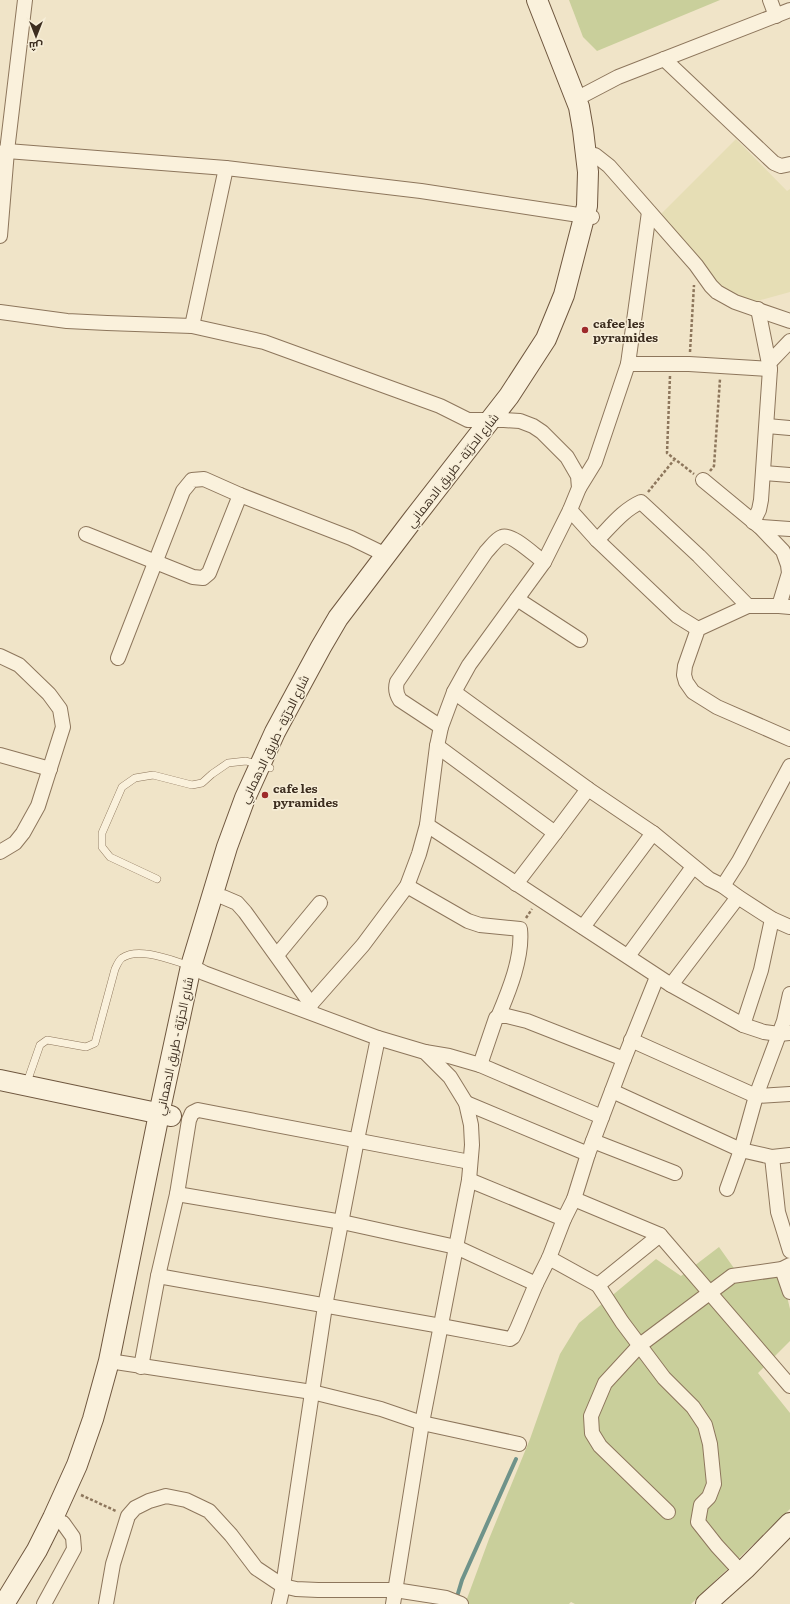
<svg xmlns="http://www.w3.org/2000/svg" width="790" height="1604" viewBox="0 0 790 1604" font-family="Literata,Cairo,serif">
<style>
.farmland{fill:#e6deb5}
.green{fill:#c9cf9b}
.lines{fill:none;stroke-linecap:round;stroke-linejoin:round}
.stream{stroke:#6f938a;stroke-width:4}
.lane-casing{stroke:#8d765c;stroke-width:8}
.street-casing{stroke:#8d765c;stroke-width:16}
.secondary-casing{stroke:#6f573f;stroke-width:22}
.path{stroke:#8d765c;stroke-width:2.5;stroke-dasharray:3 2;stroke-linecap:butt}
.lane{stroke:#faf1dc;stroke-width:7}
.street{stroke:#faf1dc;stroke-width:14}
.secondary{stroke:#faf1dc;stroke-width:20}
.poi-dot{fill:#9e2a2b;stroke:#f7eed8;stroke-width:1.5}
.labels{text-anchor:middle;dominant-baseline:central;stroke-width:3;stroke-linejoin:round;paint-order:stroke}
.poi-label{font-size:12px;font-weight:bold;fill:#3d2e20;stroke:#f7eed8;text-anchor:start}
.street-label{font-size:12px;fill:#3d2e20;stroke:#f7eed8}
</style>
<rect width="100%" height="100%" fill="#f0e4c8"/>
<polygon class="farmland" points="736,139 787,191 790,189 790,292 757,301 736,302 655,220"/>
<g class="green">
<polygon points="569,0 720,0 597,51 583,37"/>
<polygon points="719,1247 736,1271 781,1272 790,1309 790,1341 758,1373 790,1413 790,1509 691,1604 575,1604 571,1602 569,1604 465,1604 489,1539 530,1439 560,1354 579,1323 656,1259 681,1276"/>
</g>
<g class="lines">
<polyline class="stream" points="456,1600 462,1580 516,1459"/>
<defs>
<g id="lane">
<polyline points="157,879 110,857 102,847 102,833 122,787 135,778 153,775 192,785 202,783 212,774 228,763 246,761 270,768"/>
<path d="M 26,1085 L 40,1045 L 47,1040 L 86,1047 L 95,1043 L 115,969 C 117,965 119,960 122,958 C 139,946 173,961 191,966"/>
</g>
<g id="street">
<polyline points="770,0 776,16"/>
<polyline points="664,59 774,163 781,166 790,164"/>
<polyline points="576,99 618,77 790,10"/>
<polyline points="0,153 7,151 226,168 421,191 592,217"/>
<polyline points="595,155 609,166 624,183 696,265 711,286 717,292 735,302 790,321"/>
<polyline points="0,236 7,151 25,0"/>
<polyline points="0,312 67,321 107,323 192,326 264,342 440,406 468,420 504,420 520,421 533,426 542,432 567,457 578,476 579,488 570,510 544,562 469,665 454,692 441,727 437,746 427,825 419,854 407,886 363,945 311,1004 310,1012"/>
<polyline points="192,326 226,168"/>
<polyline points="769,363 790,341"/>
<polyline points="628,364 649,212"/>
<polyline points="767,426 790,428"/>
<polyline points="764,473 790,475"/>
<polyline points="703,480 760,527 783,551 788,565 789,573 779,606"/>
<polyline points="579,488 595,462 628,364 689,364 770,369"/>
<polyline points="570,510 597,540 677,616 698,629"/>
<polyline points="753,522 759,510 761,500 770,369 758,309"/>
<polyline points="760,527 790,529"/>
<polyline points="86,534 193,577 203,578 209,573 240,495"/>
<path d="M 597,540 C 611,526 623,510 641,502 L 699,556 L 748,606"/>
<polyline points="517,599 580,640"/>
<polyline points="790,607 779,606 748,606 698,629 685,666 684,675 686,682 693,692 717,707 790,739"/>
<polyline points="0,656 19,665 49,694 60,709 63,727 38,806 23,833 15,843 0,852"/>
<polyline points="118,658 183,491 192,480 204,479 240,495 351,538 386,555"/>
<polyline points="454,692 588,789 653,833 709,879 723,886 738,897 772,919 790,927"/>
<path d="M 441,727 L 400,700 C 396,694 395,689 397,682 L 486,552 C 491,547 496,539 502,537 C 512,533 535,556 544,562"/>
<polyline points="437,746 555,833 516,884"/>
<polyline points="0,755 50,769"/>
<polyline points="427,825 671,985 743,1025 764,1032 779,1034 790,1033"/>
<polyline points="555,833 588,789"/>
<path d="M 407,886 L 468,921 L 480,925 L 520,929 C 523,957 509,991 498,1017"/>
<polyline points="723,886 739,861 790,766"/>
<polyline points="223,897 237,903 245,912 311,1004"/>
<polyline points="583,927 653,833"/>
<polyline points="277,955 320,903"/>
<polyline points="628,956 693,867"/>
<polyline points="191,966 204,973 378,1038 425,1052 450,1077 466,1103 471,1125 472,1145 469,1180 422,1423 393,1604"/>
<polyline points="671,985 738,897"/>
<polyline points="743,1025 761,970 772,919"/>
<polyline points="631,1040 756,1096 790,1094"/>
<polyline points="425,1052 449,1056 480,1065 496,1018 499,1016 507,1016 527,1021 624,1059"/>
<polyline points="480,1065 602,1117"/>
<polyline points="612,1091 741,1150 772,1157 790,1155"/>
<polyline points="466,1103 588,1154"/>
<polyline points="593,1141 675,1173"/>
<polyline points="772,1157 778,1212 790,1251"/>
<polyline points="469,1180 564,1219"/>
<polyline points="727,1189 741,1150 756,1096 784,1021 790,994"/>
<polyline points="177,1194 342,1222 456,1247 536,1284"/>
<polyline points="574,1199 660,1235 790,1386"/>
<polyline points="549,1258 598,1285 660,1235"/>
<polyline points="782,1269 790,1292"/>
<polyline points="158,1276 441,1326 510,1339 513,1337 517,1329 536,1284 549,1258 564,1219 574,1199 588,1154 624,1059 657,977"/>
<polyline points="598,1285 622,1322 664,1378 693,1407 705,1425 710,1444 714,1484 709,1497 701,1505 698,1522 717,1546 741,1572"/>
<polyline points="109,1361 312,1392 381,1409 422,1423 519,1444"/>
<polyline points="141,1367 158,1276 177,1194 189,1120 192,1113 198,1110 229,1116 470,1162"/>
<polyline points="668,1512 600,1446 592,1433 591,1416 605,1383 640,1345 732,1276 782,1269 790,1265"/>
<polyline points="44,1604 74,1549 73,1537 63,1523"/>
<polyline points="106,1604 113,1564 128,1516 135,1508 149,1501 166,1496 186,1500 209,1511 231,1535 256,1568 283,1586 296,1589 318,1590 395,1590 446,1598 461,1604"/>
<polyline points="279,1604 283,1586 325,1306 357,1140 378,1038"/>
</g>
<g id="secondary">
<polyline points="0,1080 171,1116"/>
<polyline points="4,1604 37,1550 53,1518 77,1465 93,1419 109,1361 159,1114 191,966 227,847 245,798 275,732 295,695 321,647 338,618 414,518 509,396 546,339 564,295 587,206 588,172 583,130 579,107 537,0"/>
<polyline points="706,1604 746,1568 790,1523"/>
</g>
</defs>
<use href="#lane" class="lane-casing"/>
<use href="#street" class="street-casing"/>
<use href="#secondary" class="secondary-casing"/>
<g class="path">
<polyline points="690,352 694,285"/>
<polyline points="670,376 667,453 694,474"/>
<polyline points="710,471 714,466 720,379"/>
<polyline points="648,492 674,460"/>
<polyline points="526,918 532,909"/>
<polyline points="81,1495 116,1511"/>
</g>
<use href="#lane" class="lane"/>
<use href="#street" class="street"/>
<use href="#secondary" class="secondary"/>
</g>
<g class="poi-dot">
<circle cx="585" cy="330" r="4"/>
<circle cx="265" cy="795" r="4"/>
</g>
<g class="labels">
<g class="poi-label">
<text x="593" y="323">cafee les<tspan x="593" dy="14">pyramides</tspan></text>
<text x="273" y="788">cafe les<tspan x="273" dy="14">pyramides</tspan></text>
</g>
<g class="street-label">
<text transform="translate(452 470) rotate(-52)">شارع الحرّيّة - طريق الدهماني</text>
<text transform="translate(274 739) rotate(-64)">شارع الحرّيّة - طريق الدهماني</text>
<text transform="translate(174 1046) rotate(-78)">شارع الحرّيّة - طريق الدهماني</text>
</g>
</g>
<g transform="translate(36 36) rotate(180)" stroke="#f7eed8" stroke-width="3" paint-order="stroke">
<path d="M0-3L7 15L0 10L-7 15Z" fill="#3d2e20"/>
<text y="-6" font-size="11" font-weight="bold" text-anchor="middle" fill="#3d2e20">ش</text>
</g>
</svg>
